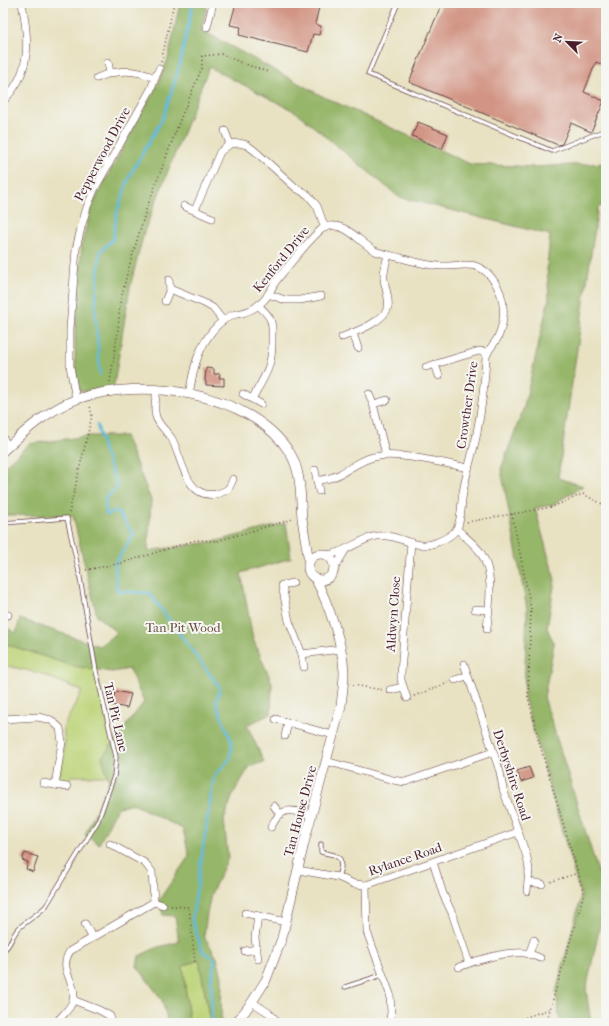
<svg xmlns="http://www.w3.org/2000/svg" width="609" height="1026" viewBox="0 0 609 1026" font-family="'IM FELL French Canon',serif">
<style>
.green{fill:#bdd479;stroke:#847a52}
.forest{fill:#96b669;stroke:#706a4a}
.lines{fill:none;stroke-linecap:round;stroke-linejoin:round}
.stream{stroke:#60bbde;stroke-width:2.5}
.building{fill:#d29484}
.service-casing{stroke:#623c42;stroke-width:5}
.minor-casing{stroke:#623c42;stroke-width:8}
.tertiary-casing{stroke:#623c42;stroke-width:10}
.path{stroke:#623c42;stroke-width:1.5;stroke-dasharray:1 3;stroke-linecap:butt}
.service{stroke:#fff;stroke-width:3.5}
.minor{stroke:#fff;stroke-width:7}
.tertiary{stroke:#fff;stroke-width:9}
.labels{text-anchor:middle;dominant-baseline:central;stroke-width:4;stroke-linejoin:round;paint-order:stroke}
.street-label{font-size:13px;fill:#4a1f2b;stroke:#f6f6f2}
.park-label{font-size:13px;fill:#674c3e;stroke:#f6f6f2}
</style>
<rect width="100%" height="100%" fill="#f6f6f2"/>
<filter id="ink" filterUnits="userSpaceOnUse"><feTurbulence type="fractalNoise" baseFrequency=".025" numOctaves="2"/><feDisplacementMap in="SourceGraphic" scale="8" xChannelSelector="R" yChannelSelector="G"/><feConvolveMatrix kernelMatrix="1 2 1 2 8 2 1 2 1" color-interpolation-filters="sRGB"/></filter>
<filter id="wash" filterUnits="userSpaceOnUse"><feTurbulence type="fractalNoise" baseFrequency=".012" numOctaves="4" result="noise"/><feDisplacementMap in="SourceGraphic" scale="16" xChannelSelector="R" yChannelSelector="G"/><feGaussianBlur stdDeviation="0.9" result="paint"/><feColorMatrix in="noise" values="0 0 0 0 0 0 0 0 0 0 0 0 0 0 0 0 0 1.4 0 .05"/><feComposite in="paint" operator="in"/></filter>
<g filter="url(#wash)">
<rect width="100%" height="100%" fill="#e8e2c2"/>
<g class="green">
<polygon points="3,634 96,671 116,757 114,776 71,776 70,780 59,780 65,742 63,728 82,691 39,673 3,665"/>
<polygon points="200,960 210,1023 189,1023 183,965"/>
</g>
<g class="forest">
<polygon points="180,3 208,3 201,30 322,96 470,164 535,167 606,163 606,205 598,207 558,478 583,486 552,505 535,508 555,580 547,628 554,644 544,697 606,898 586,990 591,1023 560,1023 556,992 581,897 524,697 527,609 501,469 524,407 549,298 547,267 550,235 399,197 296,112 209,67 144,232 130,287 114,385 108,392 80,391 77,383 75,366 75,331 82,243 91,209 101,188 158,84 168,59"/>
<polygon points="89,436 125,436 151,500 148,551 217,541 286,523 291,558 241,573 253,639 272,683 271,714 247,725 264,762 250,766 233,794 224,820 228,858 211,894 207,913 204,936 217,958 222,977 221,1023 210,1023 199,960 183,966 189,1023 168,1023 162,1000 137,966 139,956 158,947 179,942 175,916 163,915 159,900 189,856 183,829 131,803 117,808 99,844 85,835 109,782 102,757 144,702 129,669 112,672 72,666 3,643 3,626 16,633 20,619 99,646 117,633 97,616 73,516 3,515 3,467 29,444"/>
</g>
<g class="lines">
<g class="stream">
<polyline points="100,374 95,309 100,252 113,239 117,212 130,175 163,118 179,68 193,3"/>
<polyline points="97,425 105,454 118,487 105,498 106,515 117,511 134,535 115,563 117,591 149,593 220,688 216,703 232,743 230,759 214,776 192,920 203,952 215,959 211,980 212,1023"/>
</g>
</g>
<g id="blocks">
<g class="building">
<polygon points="236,3 320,3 315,24 321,26 319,35 313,34 308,52 239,35 241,27 230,25"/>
<polygon points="442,3 606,3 606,66 596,62 584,92 604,101 591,132 571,123 562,144 558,145 409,82"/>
<polygon points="418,122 448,134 442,149 412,136"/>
<polygon points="206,368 214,369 214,374 220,374 219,378 224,378 224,386 206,385 206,382 205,381"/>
<polygon points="115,691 131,694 127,708 112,705"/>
<polygon points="529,767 533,778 521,782 517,771"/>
<polygon points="25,853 38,857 33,872 26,869 28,862 22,860"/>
</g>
</g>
</g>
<g filter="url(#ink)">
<use href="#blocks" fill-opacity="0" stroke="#623c42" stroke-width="1"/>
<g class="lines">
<defs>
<g id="service">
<polyline points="398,3 368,74 552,151 606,130"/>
<path d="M 3,523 L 67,518 L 79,572 L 96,671 L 116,757 L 114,776 L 98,821 L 46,906 C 38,914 28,920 19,928 C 12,935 11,945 3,951"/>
<polyline points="321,844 321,852 334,855 340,859 341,867 338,877"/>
<polyline points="345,987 382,975"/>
</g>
<g id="minor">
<polyline points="207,27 213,3"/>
<polyline points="108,62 110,73"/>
<polyline points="155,78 159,69"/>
<path d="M 3,101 C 32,73 29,40 22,3"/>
<polyline points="225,131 230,144"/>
<polyline points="101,159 109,164"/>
<polyline points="184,206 212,218"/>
<polyline points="195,210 220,152 230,144 239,143 247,145 255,151 296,188 308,195 317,206 325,228"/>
<polyline points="170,289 204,303 213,308 223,321"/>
<polyline points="268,294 285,300 300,300 321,296"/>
<polyline points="165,301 170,289 169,280"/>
<path d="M 258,305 C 262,309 268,314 270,319 C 273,325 272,332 272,338 C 273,366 265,376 252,399 L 261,404"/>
<polyline points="353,333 358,348"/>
<path d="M 342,337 C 355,332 384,322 388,307 C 390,299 385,288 384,279 C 383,272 386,263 388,255"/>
<polyline points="435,364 439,376"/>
<polyline points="426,367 479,351 487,352"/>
<path d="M 157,389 C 156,398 153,408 156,417 C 159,426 167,431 172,439 C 182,458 186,500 216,494 C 227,491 229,490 233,479"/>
<path d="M 189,394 C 193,373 196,354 208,337 C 213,329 222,320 230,316 C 234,314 238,314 242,313 C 250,311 259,306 265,299 C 269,294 272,287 276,281 C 284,271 316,231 325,227 C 345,220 360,243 375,251 C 383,254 393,256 401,258 C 415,262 429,266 443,266 C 465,266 479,259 494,281 C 506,298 506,321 497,339 C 493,345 488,350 486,357 C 485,384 481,412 476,438 C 472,456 466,474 463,492 C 461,502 462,519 457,528 C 454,535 443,540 435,543 C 415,551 399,533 377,536 C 358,539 345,554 326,555"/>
<polyline points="243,394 252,399"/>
<polyline points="369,394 373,404"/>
<path d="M 76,400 L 70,366 L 70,329 L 76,249 L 81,228 L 87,207 L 95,188 L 151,89 L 155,78 C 134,69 118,69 97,78"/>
<polyline points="3,438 8,446"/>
<polyline points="386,455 373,404 387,400"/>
<polyline points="315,470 319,491"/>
<path d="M 317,481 C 325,479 333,478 340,474 C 351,468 361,460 373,457 C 398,451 442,463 468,468"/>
<path d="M 457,529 C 465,537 475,544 481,553 C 495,575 489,605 487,629"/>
<polyline points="333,571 346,549"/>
<polyline points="293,583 282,585 289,621 302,654 341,649"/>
<polyline points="475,609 488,610"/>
<polyline points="3,613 8,615"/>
<polyline points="302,654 304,667"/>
<polyline points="464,664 500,772 503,789 527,857 529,870 527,891"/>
<polyline points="455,680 467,676"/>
<polyline points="390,690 403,687"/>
<polyline points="407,698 401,680 401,673 411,542"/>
<polyline points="3,719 38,717 51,720 60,728 62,742 55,785"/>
<polyline points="276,719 333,735"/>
<polyline points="285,736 288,723"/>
<polyline points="326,761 393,780 405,782 493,752"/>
<polyline points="43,783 67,787"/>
<polyline points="274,806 280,814"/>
<path d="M 271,827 C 282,805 291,810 311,815"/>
<polyline points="433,862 443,894 452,913 469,963"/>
<polyline points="298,870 338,877 354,884 366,885 518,832"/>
<polyline points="529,882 542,884"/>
<polyline points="366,885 367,932 390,994 391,1013 389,1023"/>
<polyline points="154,902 163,905"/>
<polyline points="245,913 286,922"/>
<polyline points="258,916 255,938 258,959"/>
<polyline points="85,924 92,937"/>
<polyline points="245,951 257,949"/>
<polyline points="529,954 534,940"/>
<path d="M 459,967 C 476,960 507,951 525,953 C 530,954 535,956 540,958"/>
<polyline points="73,1000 99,1010 110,1016 112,1023"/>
<polyline points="252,1002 269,1013 279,1023"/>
<path d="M 56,1023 C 61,1016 71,1009 73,1000 C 78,982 57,971 70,951 L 154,902 L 152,872 L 145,863 L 110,844"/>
</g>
<g id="tertiary">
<path d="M 3,451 C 26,430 48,410 77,399 C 141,377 251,391 290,453 C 302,473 300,496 302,518 C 304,533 307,548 309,563"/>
<circle cx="321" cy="567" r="13"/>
<path d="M 236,1023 L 252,1002 L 266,980 L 282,938 L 304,843 L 341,706 C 342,695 344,684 344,672 C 343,644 328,603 315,578"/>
</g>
</defs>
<use href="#service" class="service-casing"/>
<use href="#minor" class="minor-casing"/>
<use href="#tertiary" class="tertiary-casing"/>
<g class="path">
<polyline points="161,62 174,3"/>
<polyline points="110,382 118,331 120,303 127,274 146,210 182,115 202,68 202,56 221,54 242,63 268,72"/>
<polyline points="69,513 92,416 90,405"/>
<polyline points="512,514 531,608 528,696 539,742 578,873"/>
<polyline points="467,522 552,507 583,494 606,506"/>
<polyline points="86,570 122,563 196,540 217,541 293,519"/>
<polyline points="353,685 383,690"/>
<polyline points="414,696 448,683"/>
<polyline points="171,906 189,907 195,962"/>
<polyline points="510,1023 549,1009"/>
<polyline points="546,1023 584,894 578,873 550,882"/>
</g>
<use href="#service" class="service"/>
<use href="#minor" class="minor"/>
<use href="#tertiary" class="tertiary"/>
</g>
</g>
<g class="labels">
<g class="street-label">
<text transform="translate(102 154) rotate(-62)">Pepperwood Drive</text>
<text transform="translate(281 259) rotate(-51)">Kenford Drive</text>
<text transform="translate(467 405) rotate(-82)">Crowther Drive</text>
<text transform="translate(393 614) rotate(-86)">Aldwyn Close</text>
<text transform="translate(116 717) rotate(77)">Tan Pit Lane</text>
<text transform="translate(512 775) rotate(72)">Derbyshire Road</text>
<text transform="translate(300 811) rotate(-75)">Tan House Drive</text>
<text transform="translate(405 859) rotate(-19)">Rylance Road</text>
</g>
<g class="park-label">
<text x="183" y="627">Tan Pit Wood</text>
</g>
</g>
<rect width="609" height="1026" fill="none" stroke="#f6f6f2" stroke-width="16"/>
<g transform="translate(567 42) rotate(294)" stroke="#f6f6f2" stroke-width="3" paint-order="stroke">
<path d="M0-3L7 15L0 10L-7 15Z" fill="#4a1f2b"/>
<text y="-6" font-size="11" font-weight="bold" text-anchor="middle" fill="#4a1f2b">N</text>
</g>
</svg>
